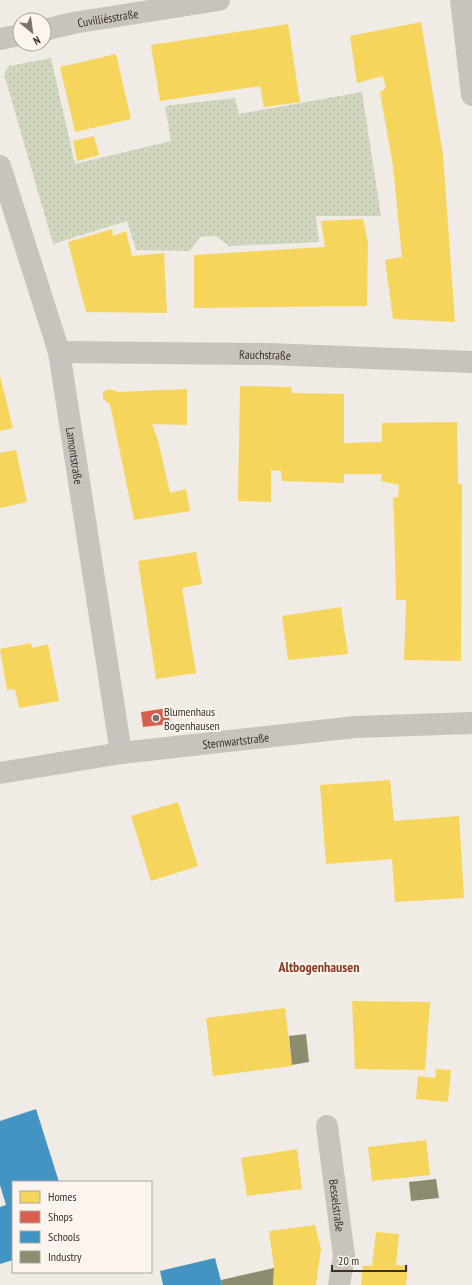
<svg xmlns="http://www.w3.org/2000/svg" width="472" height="1285" viewBox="0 0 472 1285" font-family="'PT Sans Narrow',sans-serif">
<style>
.grass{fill:url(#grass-dots)}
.homes{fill:#f6d55c}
.shops{fill:#d6604d}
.schools{fill:#4393c3}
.industry{fill:#8c8c6e}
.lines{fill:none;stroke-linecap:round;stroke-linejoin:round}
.minor{stroke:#c9c3be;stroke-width:22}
.poi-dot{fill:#7a716c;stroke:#fbf5ee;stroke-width:1.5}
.labels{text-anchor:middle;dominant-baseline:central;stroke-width:4;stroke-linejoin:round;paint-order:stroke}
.street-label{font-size:12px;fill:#3b302b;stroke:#fbf5ee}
.poi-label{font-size:12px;fill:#3b302b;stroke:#fbf5ee;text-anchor:start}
.quarter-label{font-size:14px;font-weight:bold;fill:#8c3b22;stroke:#fbf5ee}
</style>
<defs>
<pattern id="grass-dots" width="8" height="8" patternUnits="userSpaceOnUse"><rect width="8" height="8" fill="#d1d6bf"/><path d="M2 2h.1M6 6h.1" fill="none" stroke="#b4b8a4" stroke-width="1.8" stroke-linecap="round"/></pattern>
</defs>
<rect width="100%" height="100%" fill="#f0ebe5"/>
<polygon class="grass" points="51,58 75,164 171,141 165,106 235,98 239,114 362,92 381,216 316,216 319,242 229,246 216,236 200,237 190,251 136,250 127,221 53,244 4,74 9,66"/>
<g class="homes">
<polygon points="421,22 443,155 455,322 393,319 385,260 402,257 393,166 380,92 386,88 383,76 357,83 350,36"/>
<polygon points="288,24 300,102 264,107 260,86 160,101 151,45"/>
<polygon points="116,54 131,119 75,132 60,67"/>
<polygon points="94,136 99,155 77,161 73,141"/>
<polygon points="363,219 368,242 367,306 194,308 194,255 325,247 321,221"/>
<polygon points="112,229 113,236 126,231 132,256 164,253 167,313 86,312 68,242"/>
<polygon points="0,376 13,428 0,431"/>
<polygon points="240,386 291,387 292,393 344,394 344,443 382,442 382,423 457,422 458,484 462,484 461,661 404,660 406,600 396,600 394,516 393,498 398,497 399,485 381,481 382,474 344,474 344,483 282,481 281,471 271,470 271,502 238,501"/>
<polygon points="110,389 118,392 187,389 187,425 152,424 158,440 170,493 186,489 190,511 134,520 110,404 103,399 103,392"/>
<polygon points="16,450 27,502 0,508 0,453"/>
<polygon points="196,552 202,584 182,588 196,673 156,679 138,561"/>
<polygon points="341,607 348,654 288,660 282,616"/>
<polygon points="31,643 32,648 48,644 59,701 19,708 15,689 7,690 0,649"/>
<polygon points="390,780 394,821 459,816 464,898 395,902 392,859 326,864 320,785"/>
<polygon points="178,802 198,866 151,881 131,816"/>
<polygon points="352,1001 430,1002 425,1070 355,1069"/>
<polygon points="285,1008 292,1066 213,1076 206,1018"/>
<polygon points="436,1069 451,1070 448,1102 416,1099 418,1076 435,1078"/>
<polygon points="426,1140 430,1175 372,1181 368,1147"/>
<polygon points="297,1149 302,1189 247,1196 241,1158"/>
<polygon points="315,1225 321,1249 316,1285 273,1285 274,1268 269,1231"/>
<polygon points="376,1232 399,1234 396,1265 408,1266 406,1285 361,1285 363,1265 372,1266"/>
</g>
<polygon class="shops" points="168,708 170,724 143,727 141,712"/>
<g class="schools">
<polygon points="36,1109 59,1182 13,1182 13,1260 0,1264 0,1207 6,1205 0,1185 0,1121"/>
<polygon points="215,1258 222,1285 163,1285 160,1271"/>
</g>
<g class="industry">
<polygon points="306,1034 309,1062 292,1065 289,1036"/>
<polygon points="436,1179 439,1198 411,1201 409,1182"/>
<polygon points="274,1268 273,1285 222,1285 221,1280"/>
</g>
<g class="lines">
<g class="minor">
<polyline points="461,0 472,95"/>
<path id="s1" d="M 44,30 L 73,23 L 219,0"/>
<polyline points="0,39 20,35"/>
<path id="s2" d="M 0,166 L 59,352 L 121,753"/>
<path id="s3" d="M 59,352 L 269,354 L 472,362"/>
<path id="s4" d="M 0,773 L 121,753 L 355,727 L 472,723"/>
<path id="s5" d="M 327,1126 L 344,1256 L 339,1285"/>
</g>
</g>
<circle class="poi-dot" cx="156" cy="718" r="4"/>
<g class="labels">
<g class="street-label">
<text stroke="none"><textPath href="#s1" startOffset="65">Cuvilliésstraße</textPath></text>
<text stroke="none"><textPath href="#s3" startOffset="206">Rauchstraße</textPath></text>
<text stroke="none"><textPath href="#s2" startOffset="300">Lamontstraße</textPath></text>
<text stroke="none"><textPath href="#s4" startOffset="238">Sternwartstraße</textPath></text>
<text stroke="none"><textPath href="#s5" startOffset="80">Besselstraße</textPath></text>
</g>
<g class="poi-label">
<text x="164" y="711">Blumenhaus<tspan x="164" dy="14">Bogenhausen</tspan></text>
</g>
<g class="quarter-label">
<text x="319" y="967">Altbogenhausen</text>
</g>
</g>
<rect x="12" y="1181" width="140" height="92" fill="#fbf5ee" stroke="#aea6a0"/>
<rect x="20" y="1191" width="20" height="12" fill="#f6d55c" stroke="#aea6a0"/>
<text x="48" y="1201" font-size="12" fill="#3b302b">Homes</text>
<rect x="20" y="1211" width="20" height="12" fill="#d6604d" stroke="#aea6a0"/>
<text x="48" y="1221" font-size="12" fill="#3b302b">Shops</text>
<rect x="20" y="1231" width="20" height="12" fill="#4393c3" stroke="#aea6a0"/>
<text x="48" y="1241" font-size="12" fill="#3b302b">Schools</text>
<rect x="20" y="1251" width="20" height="12" fill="#8c8c6e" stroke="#aea6a0"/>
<text x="48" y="1261" font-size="12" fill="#3b302b">Industry</text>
<g transform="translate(32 32) rotate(151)"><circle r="19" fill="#fbf5ee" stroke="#aea6a0"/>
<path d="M0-3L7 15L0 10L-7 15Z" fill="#7a716c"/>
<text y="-6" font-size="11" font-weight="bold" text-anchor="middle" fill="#3b302b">N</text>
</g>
<path d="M332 1265v6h74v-6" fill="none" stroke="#3b302b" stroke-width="2"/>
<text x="338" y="1265" font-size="12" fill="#3b302b" stroke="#fbf5ee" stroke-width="3" paint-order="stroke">20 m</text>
</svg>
